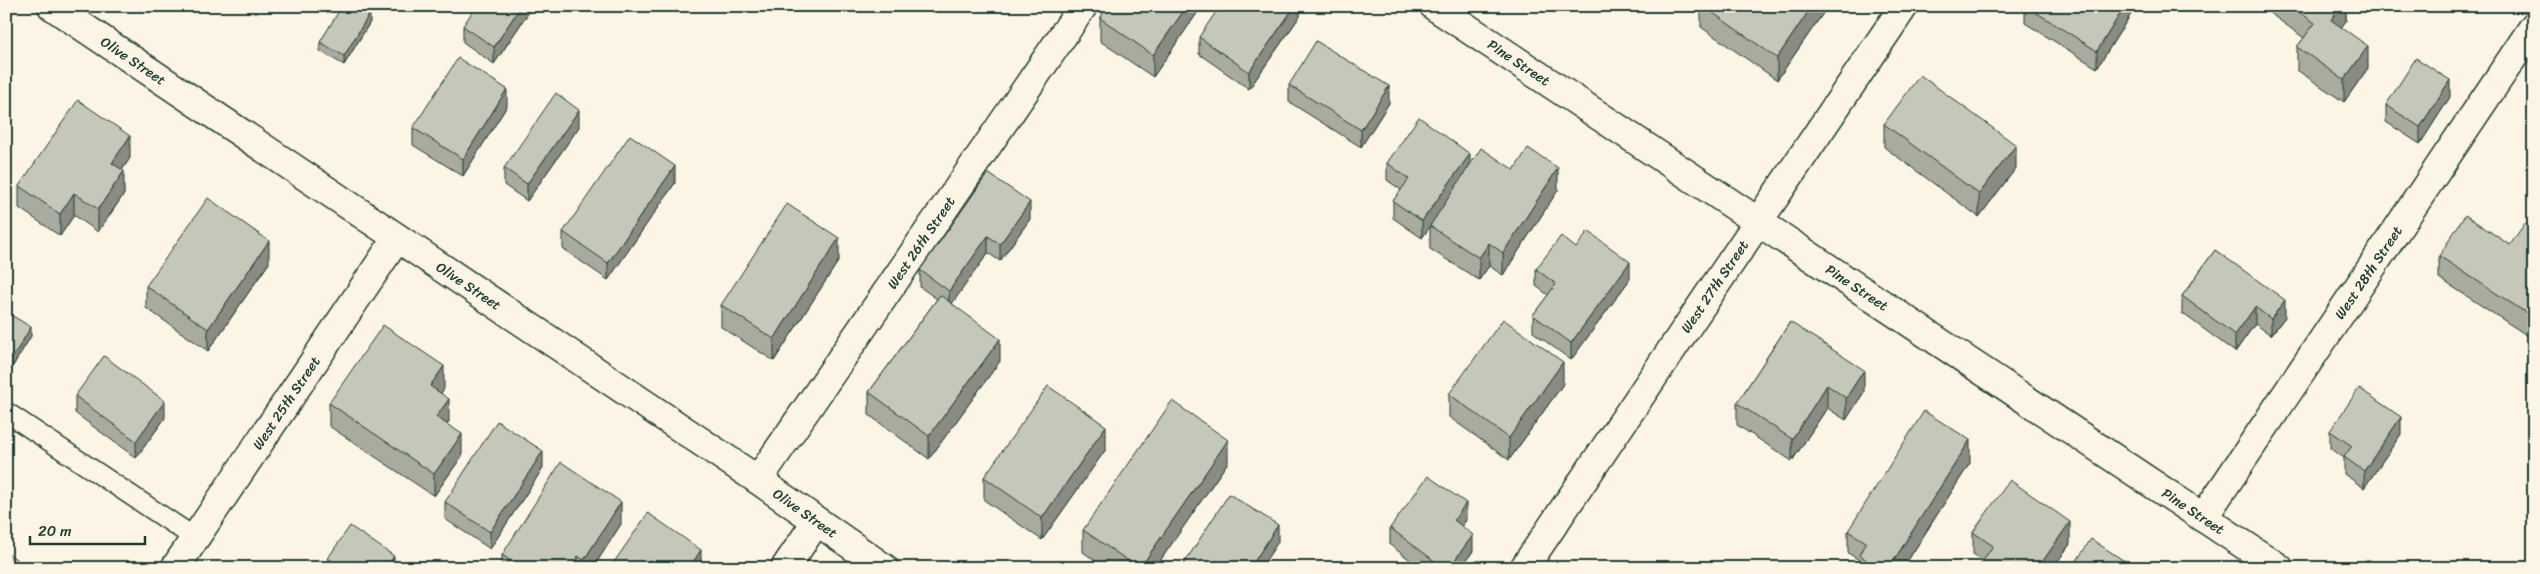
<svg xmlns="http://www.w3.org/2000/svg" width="2540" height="574" viewBox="0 0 2540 574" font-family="Sriracha,sans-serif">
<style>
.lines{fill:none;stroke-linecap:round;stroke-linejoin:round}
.lane-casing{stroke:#1f3d34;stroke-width:22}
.street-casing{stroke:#1f3d34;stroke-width:31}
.lane{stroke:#fcf5e5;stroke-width:19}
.street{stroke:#fcf5e5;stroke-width:28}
.wall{fill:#a9ab9f;stroke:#1f3d34}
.shaded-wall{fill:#8a8b82;stroke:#1f3d34}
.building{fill:#c5c7b9;stroke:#1f3d34}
.labels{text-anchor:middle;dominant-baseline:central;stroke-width:4.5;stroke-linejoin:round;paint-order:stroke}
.street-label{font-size:14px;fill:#1f3d34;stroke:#fcf5e5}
</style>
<rect width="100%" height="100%" fill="#fcf5e5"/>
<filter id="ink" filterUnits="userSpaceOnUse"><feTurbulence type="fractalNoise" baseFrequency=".02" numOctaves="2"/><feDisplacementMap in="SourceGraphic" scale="10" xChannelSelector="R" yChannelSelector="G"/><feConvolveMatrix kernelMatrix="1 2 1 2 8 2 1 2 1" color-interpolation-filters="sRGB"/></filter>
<g filter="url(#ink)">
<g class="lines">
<defs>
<polyline id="lane" points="6,412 195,538"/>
<g id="street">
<path id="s1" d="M 52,6 L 758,480 L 884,568"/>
<path id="s2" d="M 1434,6 L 2279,568"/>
<path id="s3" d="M 758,480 L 1083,6"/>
<path id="s4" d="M 2203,518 L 2534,26"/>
<path id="s5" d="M 175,568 L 397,238"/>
<polyline points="785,568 816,522"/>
<path id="s6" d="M 1524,568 L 1904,6"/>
</g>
</defs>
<use href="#lane" class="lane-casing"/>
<use href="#street" class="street-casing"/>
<use href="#lane" class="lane"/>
<use href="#street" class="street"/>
</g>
<g class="wall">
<polygon points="533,6 494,64 463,42 463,26"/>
<polygon points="1202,6 1153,77 1100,41 1100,18"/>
<polygon points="1300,6 1300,16 1249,89 1199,54 1199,37"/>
<polygon points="1701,6 1828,6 1777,80 1701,27"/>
<polygon points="2025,6 2136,6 2097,68 2025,23"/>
<polygon points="2260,6 2346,6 2346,21 2341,27 2368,68 2344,102 2297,70 2297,47 2304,38"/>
<polygon points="370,22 344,65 320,51 320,42"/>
<polygon points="1289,85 1389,103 1361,147 1289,102"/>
<polygon points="2450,97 2420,144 2386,122 2386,105"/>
<polygon points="507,106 463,176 413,145 413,128"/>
<polygon points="1884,124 2016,168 1979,217 1884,147"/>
<polygon points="579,127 527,201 504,185 504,168"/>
<polygon points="130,158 122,170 124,194 98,232 74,215 60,236 19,208 19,186"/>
<polygon points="1387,163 1470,166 1514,170 1558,190 1503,275 1489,266 1479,280 1430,249 1430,226 1422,238 1393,218 1393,201 1401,190 1387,180"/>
<polygon points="988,173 1030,219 1000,261 988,253 952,303 1000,361 929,459 869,415 869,392 937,299 920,287 920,270"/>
<polygon points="675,183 608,280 563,249 563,232"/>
<polygon points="2534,229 2534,340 2439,278 2439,256 2510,245"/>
<polygon points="1576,248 1630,279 1571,360 1533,332 1533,315 1548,295 1536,286 1536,269"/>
<polygon points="2215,250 2285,317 2271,335 2255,324 2235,352 2182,313 2182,296"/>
<polygon points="839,260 774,361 721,327 721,305"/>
<polygon points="269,263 208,351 146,308 146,286"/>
<polygon points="6,312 31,336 11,369 6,366"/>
<polygon points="1790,322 1864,392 1846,420 1827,408 1792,461 1737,425 1737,403"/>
<polygon points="1563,384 1509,460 1449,417 1449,394"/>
<polygon points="444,389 440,393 449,421 447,424 462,456 434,496 329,426 329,403"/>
<polygon points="75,396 165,418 136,458 75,413"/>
<polygon points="2330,431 2401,434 2364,488 2344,474 2344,458 2330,448"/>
<polygon points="1106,449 1042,540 984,500 984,477"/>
<polygon points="1228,462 1155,568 1106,568 1083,552 1083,530"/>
<polygon points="1970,463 1903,568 1859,568 1859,560 1848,553 1848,531"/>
<polygon points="543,468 490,549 445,519 445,502"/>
<polygon points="1466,520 1462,526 1473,551 1461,568 1421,568 1390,545 1390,528"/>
<polygon points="621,524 593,568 502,568 502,555"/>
<polygon points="1973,532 2070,544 2053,568 1978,568 1983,561 1973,554"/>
<polygon points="328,558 394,568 328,568"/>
</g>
<g class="shaded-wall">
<polygon points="521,6 533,6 494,64 494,47"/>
<polygon points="1187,6 1202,6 1153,77 1153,55"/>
<polygon points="1295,6 1300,6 1300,16 1249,89 1249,72"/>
<polygon points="1812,6 1828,6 1777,80 1777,58"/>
<polygon points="2125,6 2136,6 2097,68 2097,51"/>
<polygon points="2340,6 2346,6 2346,21 2331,42 2331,20"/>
<polygon points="370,13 370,22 344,65 344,56"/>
<polygon points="2368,46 2368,68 2344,102 2344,80"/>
<polygon points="2450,80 2450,97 2420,144 2420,127"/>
<polygon points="1389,86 1389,103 1361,147 1361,130"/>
<polygon points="507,89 507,106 463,176 463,159"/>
<polygon points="579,110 579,127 527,201 527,184"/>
<polygon points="130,136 130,158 112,185 112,163"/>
<polygon points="2016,145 2016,168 1979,217 1979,194"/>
<polygon points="1470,154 1470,171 1422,238 1422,221"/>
<polygon points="675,166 675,183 608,280 608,263"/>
<polygon points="1558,168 1558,190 1503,275 1503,253"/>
<polygon points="124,171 124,194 98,232 98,209"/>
<polygon points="74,193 74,215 60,236 60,214"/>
<polygon points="1030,202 1030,219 1000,261 1000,244"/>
<polygon points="988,236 988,253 949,308 949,291"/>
<polygon points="839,238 839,260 774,361 774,339"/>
<polygon points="269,241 269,263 208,351 208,329"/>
<polygon points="1489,243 1489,266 1479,280 1479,258"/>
<polygon points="1630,262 1630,279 1571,360 1571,343"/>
<polygon points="2285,300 2285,317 2271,335 2271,319"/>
<polygon points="2255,307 2255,324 2235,352 2235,335"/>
<polygon points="31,327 31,336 11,369 11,360"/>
<polygon points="1000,339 1000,361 929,459 929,436"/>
<polygon points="1563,362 1563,384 1509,460 1509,438"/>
<polygon points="444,366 444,389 430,409 430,386"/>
<polygon points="1864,370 1864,392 1846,420 1846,398"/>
<polygon points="1827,385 1827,408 1792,461 1792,439"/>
<polygon points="449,399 449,421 436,439 436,417"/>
<polygon points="165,401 165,418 136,458 136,441"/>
<polygon points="2401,417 2401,434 2364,488 2364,471"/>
<polygon points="1106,426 1106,449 1042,540 1042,518"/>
<polygon points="462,434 462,456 434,496 434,474"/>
<polygon points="1228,440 1228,462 1155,568 1140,568"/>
<polygon points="1970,440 1970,463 1903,568 1889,568"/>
<polygon points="543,451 543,468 490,549 490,532"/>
<polygon points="621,502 621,524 593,568 584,568 584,560"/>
<polygon points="1466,503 1466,520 1454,537 1454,520"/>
<polygon points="2070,522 2070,544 2053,568 2038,568"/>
<polygon points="1278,525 1278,542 1261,568 1250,568"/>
<polygon points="1473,535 1473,551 1461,568 1449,568"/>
<polygon points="701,550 701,568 689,568"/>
<polygon points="394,556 394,568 386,568"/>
<polygon points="578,556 578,568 571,568"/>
</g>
<g class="building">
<polygon points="342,6 360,6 370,13 344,56 320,42"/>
<polygon points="476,6 521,6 494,47 463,26"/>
<polygon points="1108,6 1187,6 1153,55 1100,18"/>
<polygon points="1220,6 1295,6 1249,72 1199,37"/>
<polygon points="1703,6 1812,6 1777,58"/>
<polygon points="2026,6 2125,6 2097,51"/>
<polygon points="2291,6 2340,6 2331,20 2368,46 2344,80 2297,47 2315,23"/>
<polygon points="1316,41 1389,86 1361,130 1289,85"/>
<polygon points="458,58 507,89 463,159 413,128"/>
<polygon points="2416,58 2450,80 2420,127 2386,105"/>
<polygon points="1920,75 2016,145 1979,194 1884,124"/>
<polygon points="556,93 579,110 527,184 504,168"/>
<polygon points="78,100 130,136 112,163 124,171 98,209 74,193 60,214 19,186"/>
<polygon points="1419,117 1470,154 1422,221 1393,201 1409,179 1387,163"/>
<polygon points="630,135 675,166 608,263 563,232"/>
<polygon points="1481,148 1514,170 1528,148 1558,168 1503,253 1489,243 1479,258 1430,226"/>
<polygon points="988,173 1030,202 1000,244 988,236 949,291 920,270"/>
<polygon points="208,198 269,241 208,329 146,286"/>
<polygon points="787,204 839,238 774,339 721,305"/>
<polygon points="2465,215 2510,245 2525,223 2534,229 2534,318 2439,256"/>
<polygon points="1588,231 1630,262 1571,343 1533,315 1556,284 1536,269 1561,236 1576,248"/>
<polygon points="2215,250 2285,300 2271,319 2255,307 2235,335 2182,296"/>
<polygon points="940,295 1000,339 929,436 869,392"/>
<polygon points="6,312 31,327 11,360 6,357"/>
<polygon points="1503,319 1563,362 1509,438 1449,394"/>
<polygon points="1790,322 1864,370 1846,398 1827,385 1792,439 1737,403"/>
<polygon points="383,325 444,366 430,386 449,399 436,417 462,434 434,474 329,403"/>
<polygon points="104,356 165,401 136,441 75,396"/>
<polygon points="1048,386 1106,426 1042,518 984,477"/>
<polygon points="2359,388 2401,417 2364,471 2344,457 2352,446 2330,431"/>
<polygon points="1172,401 1228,440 1140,568 1139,568 1083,530"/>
<polygon points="1924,411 1970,440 1889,568 1879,568 1859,555 1866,542 1848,531"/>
<polygon points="497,421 543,451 490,532 445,502"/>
<polygon points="561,462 621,502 584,560 578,556 571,568 522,568 502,555"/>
<polygon points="1428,476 1466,503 1454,520 1473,535 1449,568 1444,568 1390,528"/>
<polygon points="2010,480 2070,522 2038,568 1978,568 1993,546 1973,532"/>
<polygon points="1229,494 1278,525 1250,568 1181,568"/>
<polygon points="648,513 701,550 689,568 610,568"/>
<polygon points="350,526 394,556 386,568 342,568 328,558"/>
<polygon points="2091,539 2135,568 2072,568"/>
<polygon points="6,552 29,568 6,568"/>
</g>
</g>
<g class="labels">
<g class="street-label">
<text stroke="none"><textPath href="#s1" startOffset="98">Olive Street</textPath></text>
<text stroke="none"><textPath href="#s2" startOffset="102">Pine Street</textPath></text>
<text stroke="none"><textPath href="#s3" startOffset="288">West 26th Street</textPath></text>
<text stroke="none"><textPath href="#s4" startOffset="296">West 28th Street</textPath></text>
<text stroke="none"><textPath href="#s1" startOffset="502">Olive Street</textPath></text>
<text stroke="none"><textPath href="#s6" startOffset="340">West 27th Street</textPath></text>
<text stroke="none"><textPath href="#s2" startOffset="508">Pine Street</textPath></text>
<text stroke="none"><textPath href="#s5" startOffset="199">West 25th Street</textPath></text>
<text stroke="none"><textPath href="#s2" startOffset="912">Pine Street</textPath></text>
<text stroke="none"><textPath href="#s1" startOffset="908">Olive Street</textPath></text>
</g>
</g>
<rect width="2540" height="574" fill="none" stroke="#fcf5e5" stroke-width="25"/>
<rect x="12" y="12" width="2515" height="549" fill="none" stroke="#1f3d34" stroke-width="2" filter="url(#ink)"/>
<path d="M30 536v8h115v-8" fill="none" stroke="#1f3d34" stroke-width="2.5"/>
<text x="38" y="536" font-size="15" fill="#1f3d34" stroke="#fcf5e5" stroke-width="4" paint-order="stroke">20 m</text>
</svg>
